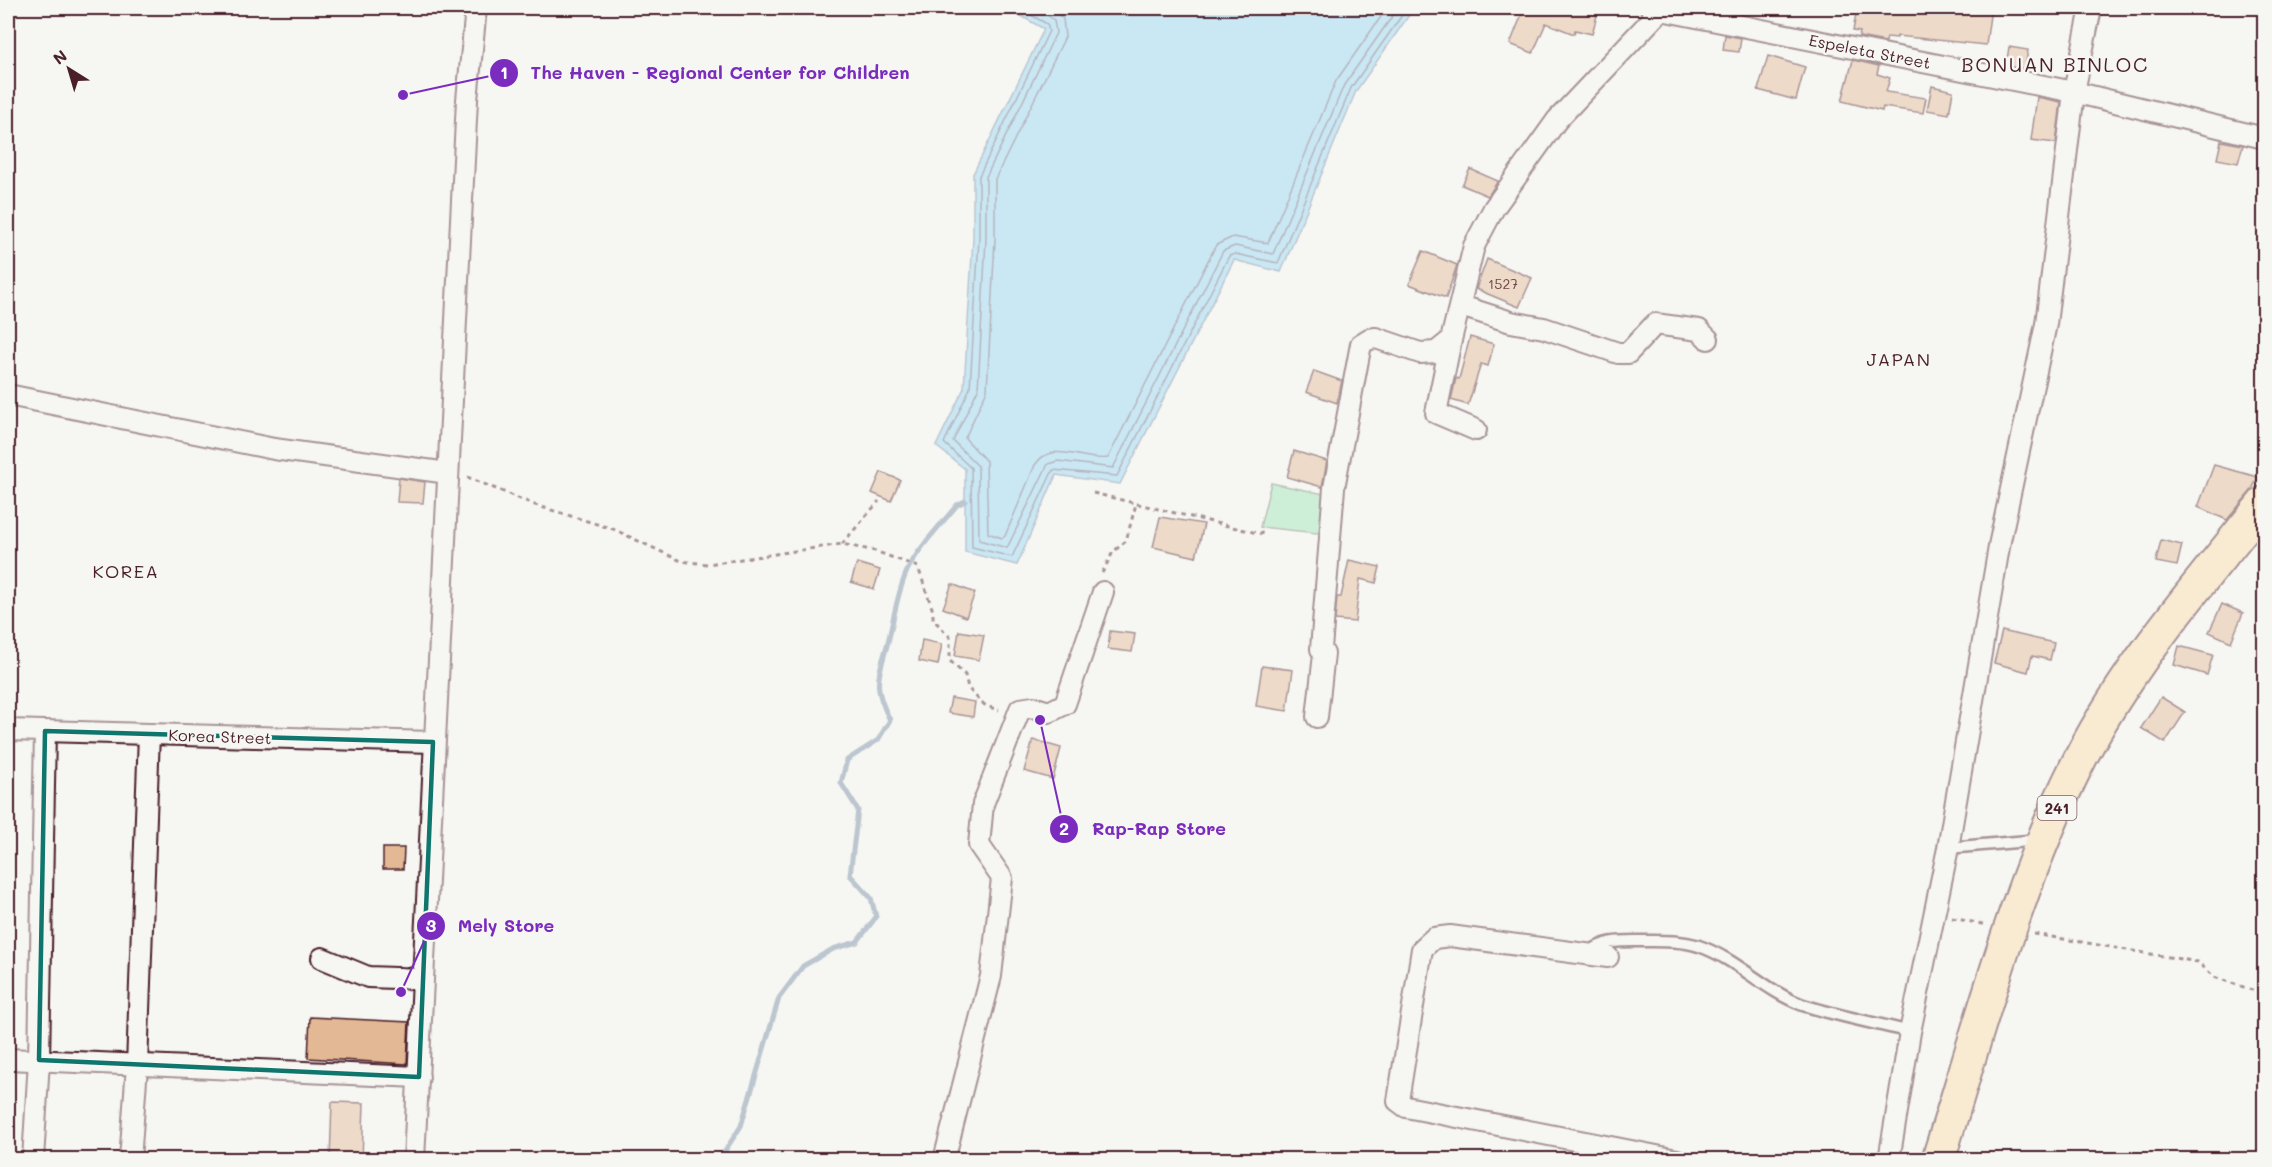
<svg xmlns="http://www.w3.org/2000/svg" width="2272" height="1167" viewBox="0 0 2272 1167" font-family="Mali,sans-serif">
<style>
.green{fill:#9ee7b6;stroke:#748370;stroke-width:1.5}
.water{fill:#94d5f6;stroke:#768ca5;stroke-width:1.5}
.lines{fill:none;stroke-linecap:round;stroke-linejoin:round}
.shore{stroke:#68687c;stroke-width:1.5}
.stream{stroke:#768ca5;stroke-width:5}
.building{fill:#e3b894;stroke:#4a1f2b;stroke-width:1.5}
.service-casing{stroke:#4a1f2b;stroke-width:15}
.minor-casing{stroke:#4a1f2b;stroke-width:24}
.primary-casing{stroke:#4a1f2b;stroke-width:36}
.path{stroke:#4a1f2b;stroke-width:3;stroke-dasharray:4.5 4.5;stroke-linecap:butt}
.service{stroke:#f6f6f2;stroke-width:10}
.minor{stroke:#f6f6f2;stroke-width:20}
.primary{stroke:#faddab;stroke-width:32}
.marked{fill:none;stroke:#0f766e;stroke-width:4.5;stroke-linejoin:round}
.labels{text-anchor:middle;dominant-baseline:central;stroke-width:5;stroke-linejoin:round;paint-order:stroke}
.number-label{font-size:14px;fill:#704545}
.shield{fill:#f6f6f2;stroke:#7e6067;stroke-width:1.5}
.shield-label{font-size:15px;font-weight:bold;fill:#4a1f2b}
.street-label{font-size:16px;fill:#4a1f2b;stroke:#f6f6f2}
.neighbourhood-label{font-size:18px;letter-spacing:1.5px;fill:#4a1f2b;stroke:#f6f6f2}
.quarter-label{font-size:20px;letter-spacing:1.5px;fill:#4a1f2b;stroke:#f6f6f2}
.leader{fill:none;stroke:#7b2cbf;stroke-width:2}
.callout-dot{fill:#7b2cbf;stroke:#f6f6f2;stroke-width:2}
.mark-label{font-size:18px;text-anchor:middle;font-weight:bold;fill:#fff}
.callout-label{font-size:18px;text-anchor:middle;font-weight:bold;fill:#7b2cbf;stroke:#f6f6f2;stroke-width:5;stroke-linejoin:round;paint-order:stroke}
</style>
<rect width="100%" height="100%" fill="#f6f6f2"/>
<filter id="ink" filterUnits="userSpaceOnUse"><feTurbulence type="fractalNoise" baseFrequency=".0167" numOctaves="2"/><feDisplacementMap in="SourceGraphic" scale="12" xChannelSelector="R" yChannelSelector="G"/><feConvolveMatrix kernelMatrix="1 2 1 2 8 2 1 2 1" color-interpolation-filters="sRGB"/></filter>
<g filter="url(#ink)">
<polygon class="green" points="1271,483 1339,497 1336,535 1260,527"/>
<polygon class="water" points="1026,8 1414,8 1356,91 1281,272 1234,260 1120,484 1056,475 1017,565 965,552 965,469 936,446 964,388 973,238 973,174 1044,29 1021,16"/>
<g class="lines">
<g class="shore">
<polyline points="1031,8 1031,15 1047,24 1049,31 979,176 979,239 970,388 944,443 971,468 972,547 1012,557 1053,470 1117,476 1229,256 1235,254 1278,263 1351,88 1407,8"/>
<polyline points="1038,8 1054,20 1056,33 986,177 986,239 978,389 953,441 978,466 979,540 1007,548 1048,464 1058,461 1113,468 1223,251 1235,246 1273,254 1344,85 1398,8"/>
<path d="M 1052,8 L 1063,19 L 1065,37 L 995,179 L 995,239 L 987,390 L 965,438 L 986,461 L 988,533 L 1002,538 L 1005,536 L 1035,465 C 1052,439 1084,462 1108,458 L 1216,245 L 1233,237 L 1268,243 L 1336,81 L 1387,8"/>
</g>
<path class="stream" d="M 719,1160 L 741,1126 L 779,998 L 803,966 L 833,949 L 857,942 L 876,917 L 871,898 L 850,875 L 858,810 L 841,783 L 847,760 L 878,740 L 890,720 C 872,685 878,678 888,642 C 894,618 897,593 907,571 C 919,547 940,526 957,505 L 965,501"/>
</g>
<g class="building">
<polygon points="1509,8 1599,8 1592,34 1575,30 1574,34 1546,23 1533,53 1510,44 1522,14"/>
<polygon points="1857,8 1909,10 1909,8 1991,8 1986,45 1897,36 1897,38 1887,37 1886,42 1859,37 1860,32 1853,31"/>
<polygon points="1725,35 1741,38 1739,52 1723,50"/>
<polygon points="2009,47 2028,50 2025,69 2006,66"/>
<polygon points="1768,56 1805,67 1796,100 1758,90"/>
<polygon points="1853,60 1879,66 1877,74 1890,78 1886,92 1926,98 1923,113 1883,107 1882,111 1842,101"/>
<polygon points="1932,86 1953,91 1949,114 1927,110"/>
<polygon points="2037,97 2061,102 2056,143 2031,140"/>
<polygon points="2221,141 2243,145 2238,163 2217,159"/>
<polygon points="1470,169 1498,181 1488,196 1462,185"/>
<polygon points="1423,251 1457,265 1446,298 1409,284"/>
<polygon points="1487,259 1532,278 1519,307 1476,289"/>
<polygon points="1470,337 1494,344 1488,366 1481,364 1468,405 1451,400 1456,378 1459,379"/>
<polygon points="1314,371 1342,381 1337,403 1306,392"/>
<polygon points="1294,451 1327,461 1322,487 1287,477"/>
<polygon points="2214,465 2258,477 2251,491 2227,520 2198,507"/>
<polygon points="881,472 900,480 891,501 872,493"/>
<polygon points="399,478 425,482 423,503 397,502"/>
<polygon points="1160,517 1204,524 1196,557 1153,547"/>
<polygon points="2161,540 2182,545 2177,566 2156,562"/>
<polygon points="1349,560 1380,567 1376,583 1360,579 1355,622 1335,620 1337,597 1341,597"/>
<polygon points="857,563 880,570 874,589 851,582"/>
<polygon points="952,584 975,593 966,617 943,608"/>
<polygon points="2222,604 2243,613 2231,642 2209,632"/>
<polygon points="959,631 984,635 979,660 955,656"/>
<polygon points="1110,631 1135,634 1132,652 1108,649"/>
<polygon points="2002,631 2054,643 2050,660 2032,656 2028,672 1994,663"/>
<polygon points="922,640 942,644 938,665 919,661"/>
<polygon points="2179,646 2213,655 2207,675 2174,665"/>
<polygon points="1262,666 1293,670 1287,711 1256,706"/>
<polygon points="2161,697 2185,712 2165,743 2141,728"/>
<polygon points="951,698 975,702 973,717 948,713"/>
<polygon points="1033,740 1061,748 1053,779 1024,771"/>
<polygon points="383,848 404,848 403,869 383,869"/>
<polygon points="310,1017 409,1022 407,1064 308,1058"/>
<polygon points="332,1102 364,1103 362,1160 330,1160"/>
</g>
<g class="lines">
<defs>
<g id="service">
<polyline points="1948,848 2039,840"/>
<path d="M 1588,953 C 1605,940 1620,941 1640,941 C 1660,941 1680,940 1699,946 C 1737,959 1765,991 1803,1005 C 1838,1016 1875,1023 1910,1032"/>
</g>
<g id="minor">
<polyline points="1651,8 2074,92 2264,138"/>
<polyline points="1461,306 1511,322 1544,328 1618,353 1628,353 1655,324 1699,330 1708,339"/>
<polyline points="1451,340 1436,413 1476,430"/>
<polyline points="8,395 274,449 448,473"/>
<polyline points="1317,717 1324,654 1321,649 1334,488 1361,344 1369,339 1376,338 1420,353 1436,352 1451,340 1474,246 1494,208 1557,120 1661,10"/>
<polyline points="8,730 433,742"/>
<polyline points="1608,957 1450,936 1434,938 1422,949 1398,1101 1406,1107 1677,1160"/>
<polyline points="322,958 368,977 423,979"/>
<polyline points="8,1059 419,1077"/>
<polyline points="33,1160 39,1060 45,731"/>
<polyline points="130,1160 137,1066 149,734"/>
<polyline points="414,1160 467,100 476,8"/>
<polyline points="944,1160 991,976 1002,878 979,845 983,804 1020,709 1033,707 1049,712 1065,704 1103,592"/>
<polyline points="1889,1160 1910,1032 1948,848 2000,541 2046,324 2074,92 2091,8"/>
</g>
<path id="primary" d="M 1938,1160 C 1981,1024 2016,884 2081,757 C 2129,664 2199,584 2264,503"/>
</defs>
<use href="#service" class="service-casing"/>
<use href="#minor" class="minor-casing"/>
<use href="#primary" class="primary-casing"/>
<g class="path">
<polyline points="467,477 535,505 613,529 681,561 708,564 842,544 875,551 918,567 933,611 933,619 950,637 950,661 965,675 968,688 979,700 986,706 999,710"/>
<polyline points="1093,493 1261,534 1262,528"/>
<polyline points="842,544 879,501"/>
<polyline points="1102,573 1113,552 1126,541 1136,504"/>
<polyline points="1952,918 1987,925"/>
<polyline points="2034,934 2198,962 2214,977 2264,994"/>
</g>
<use href="#service" class="service"/>
<use href="#minor" class="minor"/>
<use href="#primary" class="primary"/>
</g>
</g>
<path d="M0 0H2272V1167H0ZM 45,731 L 433,742 L 419,1077 L 39,1060 Z" fill="#f6f6f2" fill-opacity=".55" fill-rule="evenodd"/>
<path class="marked" d="M 45,731 L 433,742 L 419,1077 L 39,1060 Z"/>
<g class="labels">
<g class="number-label">
<text x="1503" y="283">1527</text>
</g>
<rect class="shield" x="2037.5" y="796" width="39" height="24" rx="4.5"/>
<g class="shield-label">
<text x="2057" y="808">241</text>
</g>
<g class="street-label">
<text transform="translate(1870 51) rotate(11)">Espeleta Street</text>
<text transform="translate(220 736) rotate(2)">Korea Street</text>
</g>
<g class="neighbourhood-label">
<text x="1899" y="359">JAPAN</text>
<text x="126" y="571">KOREA</text>
</g>
<g class="quarter-label">
<text x="2055" y="64">BONUAN BINLOC</text>
</g>
</g>
<path class="leader" d="M403 95L504 73M1040 720L1064 829M401 992L431 926"/>
<g class="callout-dot">
<circle cx="403" cy="95" r="6"/>
<circle cx="1040" cy="720" r="6"/>
<circle cx="401" cy="992" r="6"/>
<circle cx="504" cy="73" r="15"/>
<circle cx="1064" cy="829" r="15"/>
<circle cx="431" cy="926" r="15"/>
</g>
<g class="mark-label">
<text x="504" y="79">1</text>
<text x="1064" y="835">2</text>
<text x="431" y="932">3</text>
</g>
<g class="callout-label">
<text x="720" y="79">The Haven - Regional Center for Children</text>
<text x="1159" y="835">Rap-Rap Store</text>
<text x="506" y="932">Mely Store</text>
</g>
<rect width="2272" height="1167" fill="none" stroke="#f6f6f2" stroke-width="30"/>
<rect x="15" y="15" width="2242" height="1137" fill="none" stroke="#4a1f2b" stroke-width="2" filter="url(#ink)"/>
<g transform="translate(69 69) rotate(323)" stroke="#f6f6f2" stroke-width="4.5" paint-order="stroke">
<path d="M0-4.5L10 22L0 15L-10 22Z" fill="#4a1f2b"/>
<text y="-9" font-size="16" font-weight="bold" text-anchor="middle" fill="#4a1f2b">N</text>
</g>
</svg>
